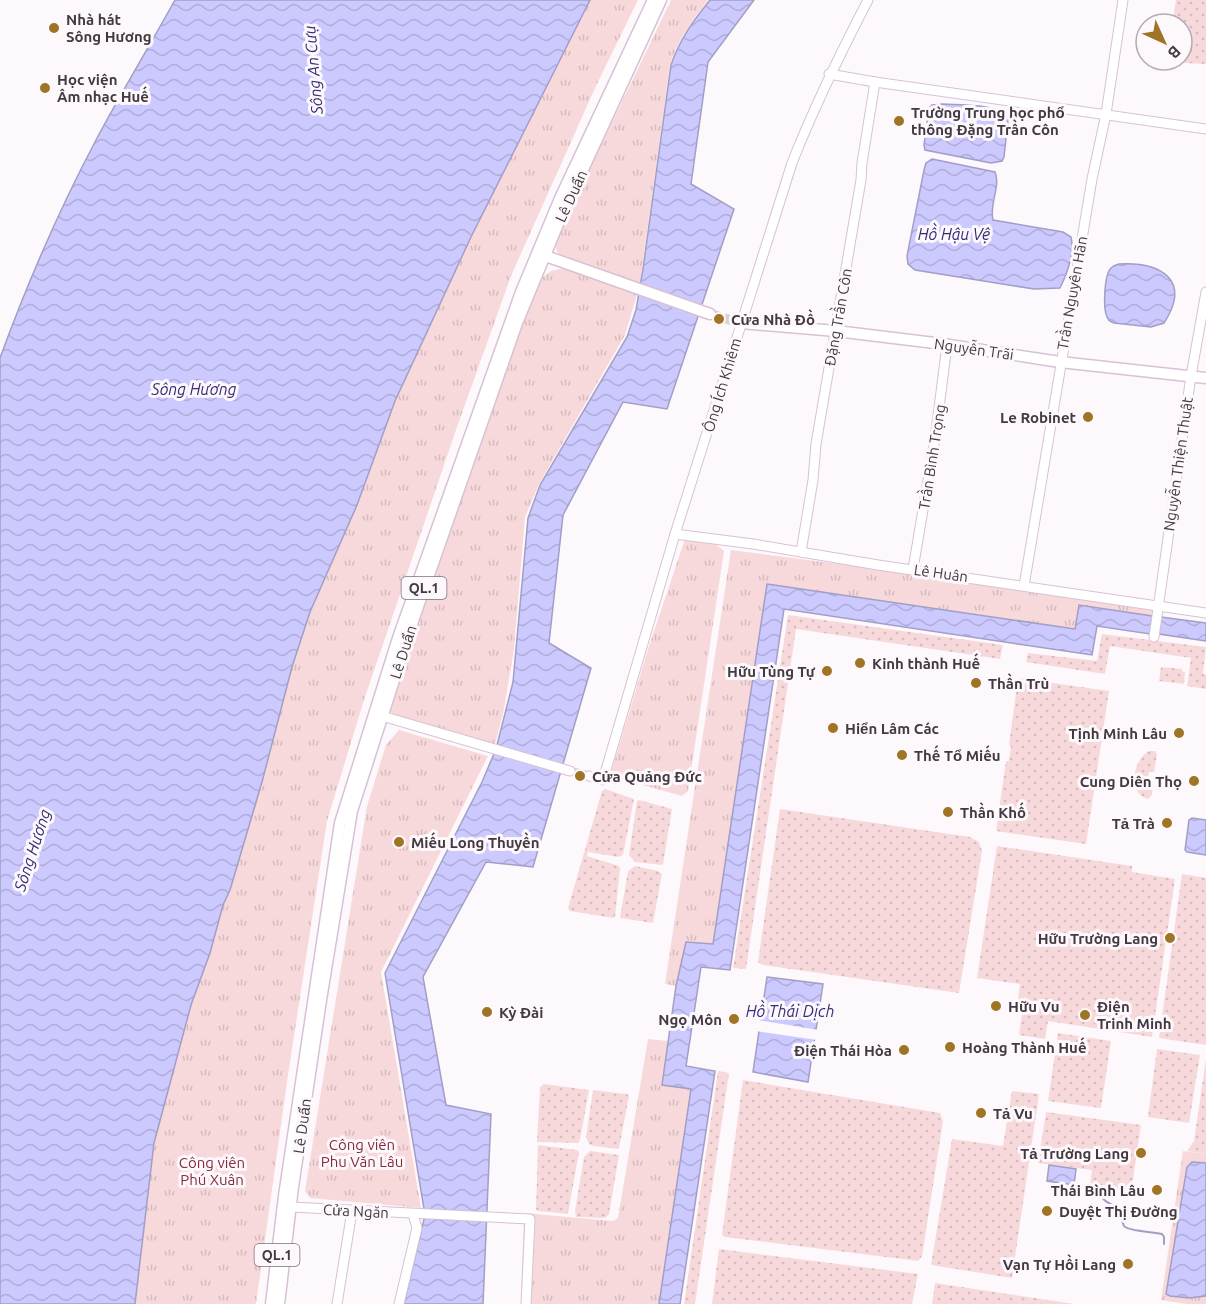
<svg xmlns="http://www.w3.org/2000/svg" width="1206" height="1304" viewBox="0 0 1206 1304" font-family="Ubuntu,sans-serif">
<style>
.grass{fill:url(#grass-dots)}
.park{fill:url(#park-tufts)}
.water{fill:url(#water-waves);stroke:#a29ec5;stroke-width:1.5}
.pier{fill:#fdf8fc}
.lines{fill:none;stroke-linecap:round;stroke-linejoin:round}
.stream{stroke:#a29ec5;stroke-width:2}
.minor-tunnel{stroke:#d8d2d7;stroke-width:9;stroke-dasharray:9 4.5;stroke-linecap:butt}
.major-tunnel{stroke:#d8d2d7;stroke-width:10;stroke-dasharray:10 5;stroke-linecap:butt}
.minor-casing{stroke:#d8c1d5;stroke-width:11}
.major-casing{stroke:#d8c1d5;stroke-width:13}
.minor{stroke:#fff;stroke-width:9}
.major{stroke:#fff;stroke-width:10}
.poi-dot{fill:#9f7424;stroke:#fdf8fc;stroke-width:2}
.labels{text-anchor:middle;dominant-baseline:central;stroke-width:6;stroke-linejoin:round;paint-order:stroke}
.shield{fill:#fdf8fc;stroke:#7a7279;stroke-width:1.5}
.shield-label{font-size:14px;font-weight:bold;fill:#423941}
.poi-label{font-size:15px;font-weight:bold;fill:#423941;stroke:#fdf8fc;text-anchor:start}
.street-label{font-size:15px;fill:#423941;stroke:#fdf8fc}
.park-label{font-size:15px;fill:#842b3b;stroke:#fdf8fc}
.water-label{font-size:16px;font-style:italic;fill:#382b75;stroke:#fdf8fc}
</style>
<defs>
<pattern id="grass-dots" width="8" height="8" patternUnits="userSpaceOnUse" patternTransform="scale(1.5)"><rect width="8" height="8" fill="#f8d9db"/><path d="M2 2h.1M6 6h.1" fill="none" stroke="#d6bbbd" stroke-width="1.8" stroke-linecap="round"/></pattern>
<pattern id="park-tufts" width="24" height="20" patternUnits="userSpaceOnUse" patternTransform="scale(1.5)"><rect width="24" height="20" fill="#f8d9db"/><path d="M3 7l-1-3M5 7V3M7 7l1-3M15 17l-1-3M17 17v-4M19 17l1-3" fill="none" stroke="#d6bbbd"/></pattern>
<pattern id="water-waves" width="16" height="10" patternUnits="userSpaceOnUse" patternTransform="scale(1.5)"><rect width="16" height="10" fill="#cbc9fe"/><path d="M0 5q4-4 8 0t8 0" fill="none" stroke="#b0addb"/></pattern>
</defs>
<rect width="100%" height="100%" fill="#fdf8fc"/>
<g class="grass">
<polygon points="1176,0 1206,0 1206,64 1166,62 1166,60 1182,60 1182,24 1172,24"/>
<polygon points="788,615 1003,645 1000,659 796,629 746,969 733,968"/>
<polygon points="1102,634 1206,647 1203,674 1206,675 1206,689 1187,686 1191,658 1110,646 1105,674 1026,662 1028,653 1097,661"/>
<polygon points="1161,667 1182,669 1182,671 1185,672 1184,684 1159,681"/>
<polygon points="1018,678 1109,691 1086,844 996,831 1006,761 1009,761 1011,746 1009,745"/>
<path d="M 1149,751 L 1155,751 L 1157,754 L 1154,772 L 1149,772 L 1148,777 L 1153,778 L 1152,795 L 1148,799 C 1126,793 1134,759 1149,751 Z"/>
<polygon points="605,789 634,799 623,855 618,857 588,852 587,856 619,866 620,869 615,917 613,918 570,911 568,908 602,791"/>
<polygon points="639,800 672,809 663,865 635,862 629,855 637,801"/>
<polygon points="780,809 970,837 979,842 982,851 959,993 763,965 758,962"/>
<polygon points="997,846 1132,866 1132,872 1175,879 1152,1037 1048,1021 1045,1039 1019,1035 1024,1000 1018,999 1020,984 977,978"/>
<polygon points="635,866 658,871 662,874 653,923 620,918 628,871"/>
<polygon points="1182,874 1206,878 1206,1045 1159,1038"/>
<polygon points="1058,1033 1111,1041 1101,1108 1048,1101"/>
<polygon points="1157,1049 1200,1055 1189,1123 1148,1117"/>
<polygon points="1206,1059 1206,1154 1187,1151 1194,1141"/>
<polygon points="718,1071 729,1073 695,1304 684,1304"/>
<polygon points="743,1080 940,1113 943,1121 922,1256 918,1261 725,1237 722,1235"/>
<polygon points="544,1084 589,1090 580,1140 578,1143 537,1142 540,1087"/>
<polygon points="593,1090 627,1094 629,1096 619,1149 593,1146 589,1144 586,1137"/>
<polygon points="1012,1091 1039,1094 1012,1278 931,1265 952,1139 1003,1146"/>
<polygon points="1046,1112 1141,1125 1131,1192 1090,1186 1092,1170 1038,1163"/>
<polygon points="538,1145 577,1150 579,1152 568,1214 538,1211 536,1209"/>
<polygon points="590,1151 619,1155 609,1214 605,1218 576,1217 575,1211 584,1157"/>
<polygon points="719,1249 918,1274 912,1304 712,1304"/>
<polygon points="935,1283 1075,1304 932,1304"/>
</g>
<g class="park">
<polygon points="590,0 638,0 596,86 511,276 457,427 364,700 327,821 288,1075 256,1304 135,1304 154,1143 191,1005 223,905 230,890 262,782 292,667 310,612 357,505 395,401 471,237"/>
<path d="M 671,0 L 708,0 C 692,21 678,39 670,65 L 640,283 L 637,285 L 562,258 L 556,250 L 556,239 Z"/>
<polygon points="564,268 635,291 637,295 625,335 539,484 525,517 514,649 504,709 496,741 492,746 394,715 390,711 390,703 491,411 539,280 551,271"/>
<polygon points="685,539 714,543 724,551 688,791 682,796 610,776 649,646"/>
<polygon points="731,550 1154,605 1152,616 1079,605 1075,629 767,584 713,945 686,942 676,986 665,984"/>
<polygon points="399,730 488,756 381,972 421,1208 310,1198 305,1191 367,806 386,745"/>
<polygon points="648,1039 668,1041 662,1085 691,1089 659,1304 521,1304 524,1213 613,1221 618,1218"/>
<polygon points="1183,1151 1206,1154 1206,1304 1187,1304 1161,1300"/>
</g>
<g class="water">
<path d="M 175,0 L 590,0 L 471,237 L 395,401 L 357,505 L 310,612 L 292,667 L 262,782 L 230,890 L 223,905 L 210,953 L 191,1005 L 154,1143 L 135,1304 L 0,1304 L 0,358 C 27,284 59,210 96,140 C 121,93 149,47 175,0 Z"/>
<path d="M 710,0 L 754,0 L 708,62 L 691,184 L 734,209 L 667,409 L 623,402 L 563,515 L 549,643 L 591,668 L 533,867 L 486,862 L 423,977 L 446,1105 L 491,1114 L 483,1304 L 404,1304 L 425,1215 L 385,973 L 482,782 L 496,749 L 513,682 L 528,518 L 540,485 L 627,337 L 636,310 L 643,269 L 671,65 C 680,39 693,21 710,0 Z"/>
<path d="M 943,104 C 964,105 985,104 1005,113 L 1008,120 L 1004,157 L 1002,161 L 991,163 L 925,150 L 924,145 L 929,108 L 932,105 Z"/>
<path d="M 932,159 L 995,172 C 1001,186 989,204 993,220 L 1063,232 L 1071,237 C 1075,252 1067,275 1060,288 L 1034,289 L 915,270 L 908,264 L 907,256 L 924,170 L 926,163 Z"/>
<path d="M 1119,264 C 1161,262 1192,280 1164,323 L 1151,327 L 1114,323 C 1110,321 1109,322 1107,317 C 1103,309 1104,275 1111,268 C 1113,266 1116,265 1119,264 Z"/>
<polygon points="767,584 1075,629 1079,605 1152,616 1150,634 1097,626 1092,655 784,609 730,970 701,967 686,1066 715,1071 680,1304 659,1304 691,1089 662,1085 676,986 686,942 713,944"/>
<polygon points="1161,617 1206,623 1206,641 1159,634"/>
<polygon points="1192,818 1206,820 1206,855 1187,852 1185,850 1189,820"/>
<polygon points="767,977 823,984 808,1082 753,1072"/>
<polygon points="1192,1162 1206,1163 1206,1296 1189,1298 1170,1296 1166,1294 1187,1167"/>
<polygon points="1049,1165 1076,1169 1074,1185 1047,1181"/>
</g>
<polygon class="pier" points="758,1020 819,1030 817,1040 756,1031"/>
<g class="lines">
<path class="stream" d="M 1102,1197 C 1106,1204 1112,1203 1117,1208 C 1122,1213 1121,1220 1124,1226 C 1127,1231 1154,1232 1162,1234 L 1164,1237 L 1164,1244"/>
<polyline class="minor-tunnel" points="570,771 589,776"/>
<polyline class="major-tunnel" points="710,314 741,323"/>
<defs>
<g id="minor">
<polyline points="829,74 875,82 1206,129"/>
<polyline points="675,534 753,544 878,565 1206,613"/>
<polyline points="801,552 813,480 816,444 861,180 862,163 875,82"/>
<polyline points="913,569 935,439 947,345"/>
<polyline points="1024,586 1092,179 1106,114 1123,0"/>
<polyline points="1154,637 1191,376 1206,292"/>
<polyline points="382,716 570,771"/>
<path d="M 589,776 L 603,780 L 675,534 L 792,163 C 814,107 840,54 868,0"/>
<polyline points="291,1207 530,1219 526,1304"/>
<polyline points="337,1304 352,1211"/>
<polyline points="399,1304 417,1228 413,1214"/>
</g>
<g id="major">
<polyline points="540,254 710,314"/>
<polyline points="741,323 836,331 943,344 1060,362 1206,378"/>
<polyline points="271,1304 284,1196 340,823 398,638 521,292 561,196 653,0"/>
<polyline points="279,1304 293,1187 321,1000 352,811 414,618 517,323 558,224 661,0"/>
</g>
</defs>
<use href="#minor" class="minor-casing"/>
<use href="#major" class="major-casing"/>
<use href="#minor" class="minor"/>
<use href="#major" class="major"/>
</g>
<g class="poi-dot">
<circle cx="54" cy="28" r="6"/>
<circle cx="45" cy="88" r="6"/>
<circle cx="899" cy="121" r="6"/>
<circle cx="719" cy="319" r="6"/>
<circle cx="1088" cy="417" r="6"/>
<circle cx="860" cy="663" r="6"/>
<circle cx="827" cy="671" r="6"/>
<circle cx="976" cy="683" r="6"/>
<circle cx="833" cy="728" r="6"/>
<circle cx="1179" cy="733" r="6"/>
<circle cx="902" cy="755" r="6"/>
<circle cx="580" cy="776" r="6"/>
<circle cx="1194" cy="781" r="6"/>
<circle cx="948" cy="812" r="6"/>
<circle cx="1167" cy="823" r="6"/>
<circle cx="399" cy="842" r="6"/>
<circle cx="1170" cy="938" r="6"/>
<circle cx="996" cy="1006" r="6"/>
<circle cx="487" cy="1012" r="6"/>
<circle cx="1085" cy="1015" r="6"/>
<circle cx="734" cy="1019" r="6"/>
<circle cx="950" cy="1047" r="6"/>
<circle cx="904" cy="1050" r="6"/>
<circle cx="981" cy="1113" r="6"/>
<circle cx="1141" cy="1153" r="6"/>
<circle cx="1157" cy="1190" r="6"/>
<circle cx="1047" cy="1211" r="6"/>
<circle cx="1128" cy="1264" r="6"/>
</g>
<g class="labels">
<g class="shield">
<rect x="401.5" y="577" width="45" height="22" rx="4.5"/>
<rect x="254.5" y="1244" width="45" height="22" rx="4.5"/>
</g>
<g class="shield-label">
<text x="424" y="588">QL.1</text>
<text x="277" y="1255">QL.1</text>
</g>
<g class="poi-label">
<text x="66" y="19">Nhà hát<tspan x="66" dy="17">Sông Hương</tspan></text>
<text x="57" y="79">Học viện<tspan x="57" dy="17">Âm nhạc Huế</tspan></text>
<text x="911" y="112">Trường Trung học phổ<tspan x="911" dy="17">thông Đặng Trần Côn</tspan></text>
<text x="731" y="319">Cửa Nhà Đồ</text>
<text x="1076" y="417" text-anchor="end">Le Robinet</text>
<text x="872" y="663">Kinh thành Huế</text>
<text x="815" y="671" text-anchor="end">Hữu Tùng Tự</text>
<text x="988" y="683">Thần Trù</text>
<text x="845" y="728">Hiển Lâm Các</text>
<text x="1167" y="733" text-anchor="end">Tịnh Minh Lâu</text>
<text x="914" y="755">Thế Tổ Miếu</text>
<text x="592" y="776">Cửa Quảng Đức</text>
<text x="1182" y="781" text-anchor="end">Cung Diên Thọ</text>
<text x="960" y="812">Thần Khố</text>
<text x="1155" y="823" text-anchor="end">Tả Trà</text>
<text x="411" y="842">Miếu Long Thuyền</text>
<text x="1158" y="938" text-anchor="end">Hữu Trường Lang</text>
<text x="1008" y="1006">Hữu Vu</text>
<text x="1097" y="1006">Điện<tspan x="1097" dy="17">Trinh Minh</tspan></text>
<text x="499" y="1012">Kỳ Đài</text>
<text x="722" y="1019" text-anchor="end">Ngọ Môn</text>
<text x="962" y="1047">Hoàng Thành Huế</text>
<text x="892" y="1050" text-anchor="end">Điện Thái Hòa</text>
<text x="993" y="1113">Tả Vu</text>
<text x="1129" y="1153" text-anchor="end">Tả Trường Lang</text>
<text x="1145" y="1190" text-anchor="end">Thái Bình Lâu</text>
<text x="1059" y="1211">Duyệt Thị Đường</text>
<text x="1116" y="1264" text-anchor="end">Vạn Tự Hồi Lang</text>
</g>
<g class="street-label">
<text transform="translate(571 196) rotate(-65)">Lê Duẩn</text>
<text transform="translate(1072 293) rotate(-80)">Trần Nguyên Hãn</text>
<text transform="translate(838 317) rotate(-80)">Đặng Trần Côn</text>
<text transform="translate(974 349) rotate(8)">Nguyễn Trãi</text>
<text transform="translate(722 385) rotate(-73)">Ông Ích Khiêm</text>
<text transform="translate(932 457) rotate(-81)">Trần Bình Trọng</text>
<text transform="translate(1178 464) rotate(-82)">Nguyễn Thiện Thuật</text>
<text transform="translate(941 573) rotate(8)">Lê Huân</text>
<text transform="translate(403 652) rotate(-72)">Lê Duẩn</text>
<text transform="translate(302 1126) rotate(-82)">Lê Duẩn</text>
<text transform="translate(356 1211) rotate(3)">Cửa Ngăn</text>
</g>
<g class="park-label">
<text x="362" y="1144">Công viên<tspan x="362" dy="17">Phu Văn Lâu</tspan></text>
<text x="212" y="1162">Công viên<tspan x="212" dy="17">Phú Xuân</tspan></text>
</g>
<g class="water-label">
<text transform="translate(313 70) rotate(-95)">Sông An Cựu</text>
<text x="954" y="234">Hồ Hậu Vệ</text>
<text x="194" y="389">Sông Hương</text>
<text transform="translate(32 850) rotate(-72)">Sông Hương</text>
<text x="790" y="1011">Hồ Thái Dịch</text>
</g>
</g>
<g transform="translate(1164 42) rotate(135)"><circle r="28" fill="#fdf8fc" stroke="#b2acb1" stroke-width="1.5"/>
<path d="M0-4.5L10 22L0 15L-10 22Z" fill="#9f7424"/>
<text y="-9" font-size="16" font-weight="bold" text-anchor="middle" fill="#423941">B</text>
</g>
</svg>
